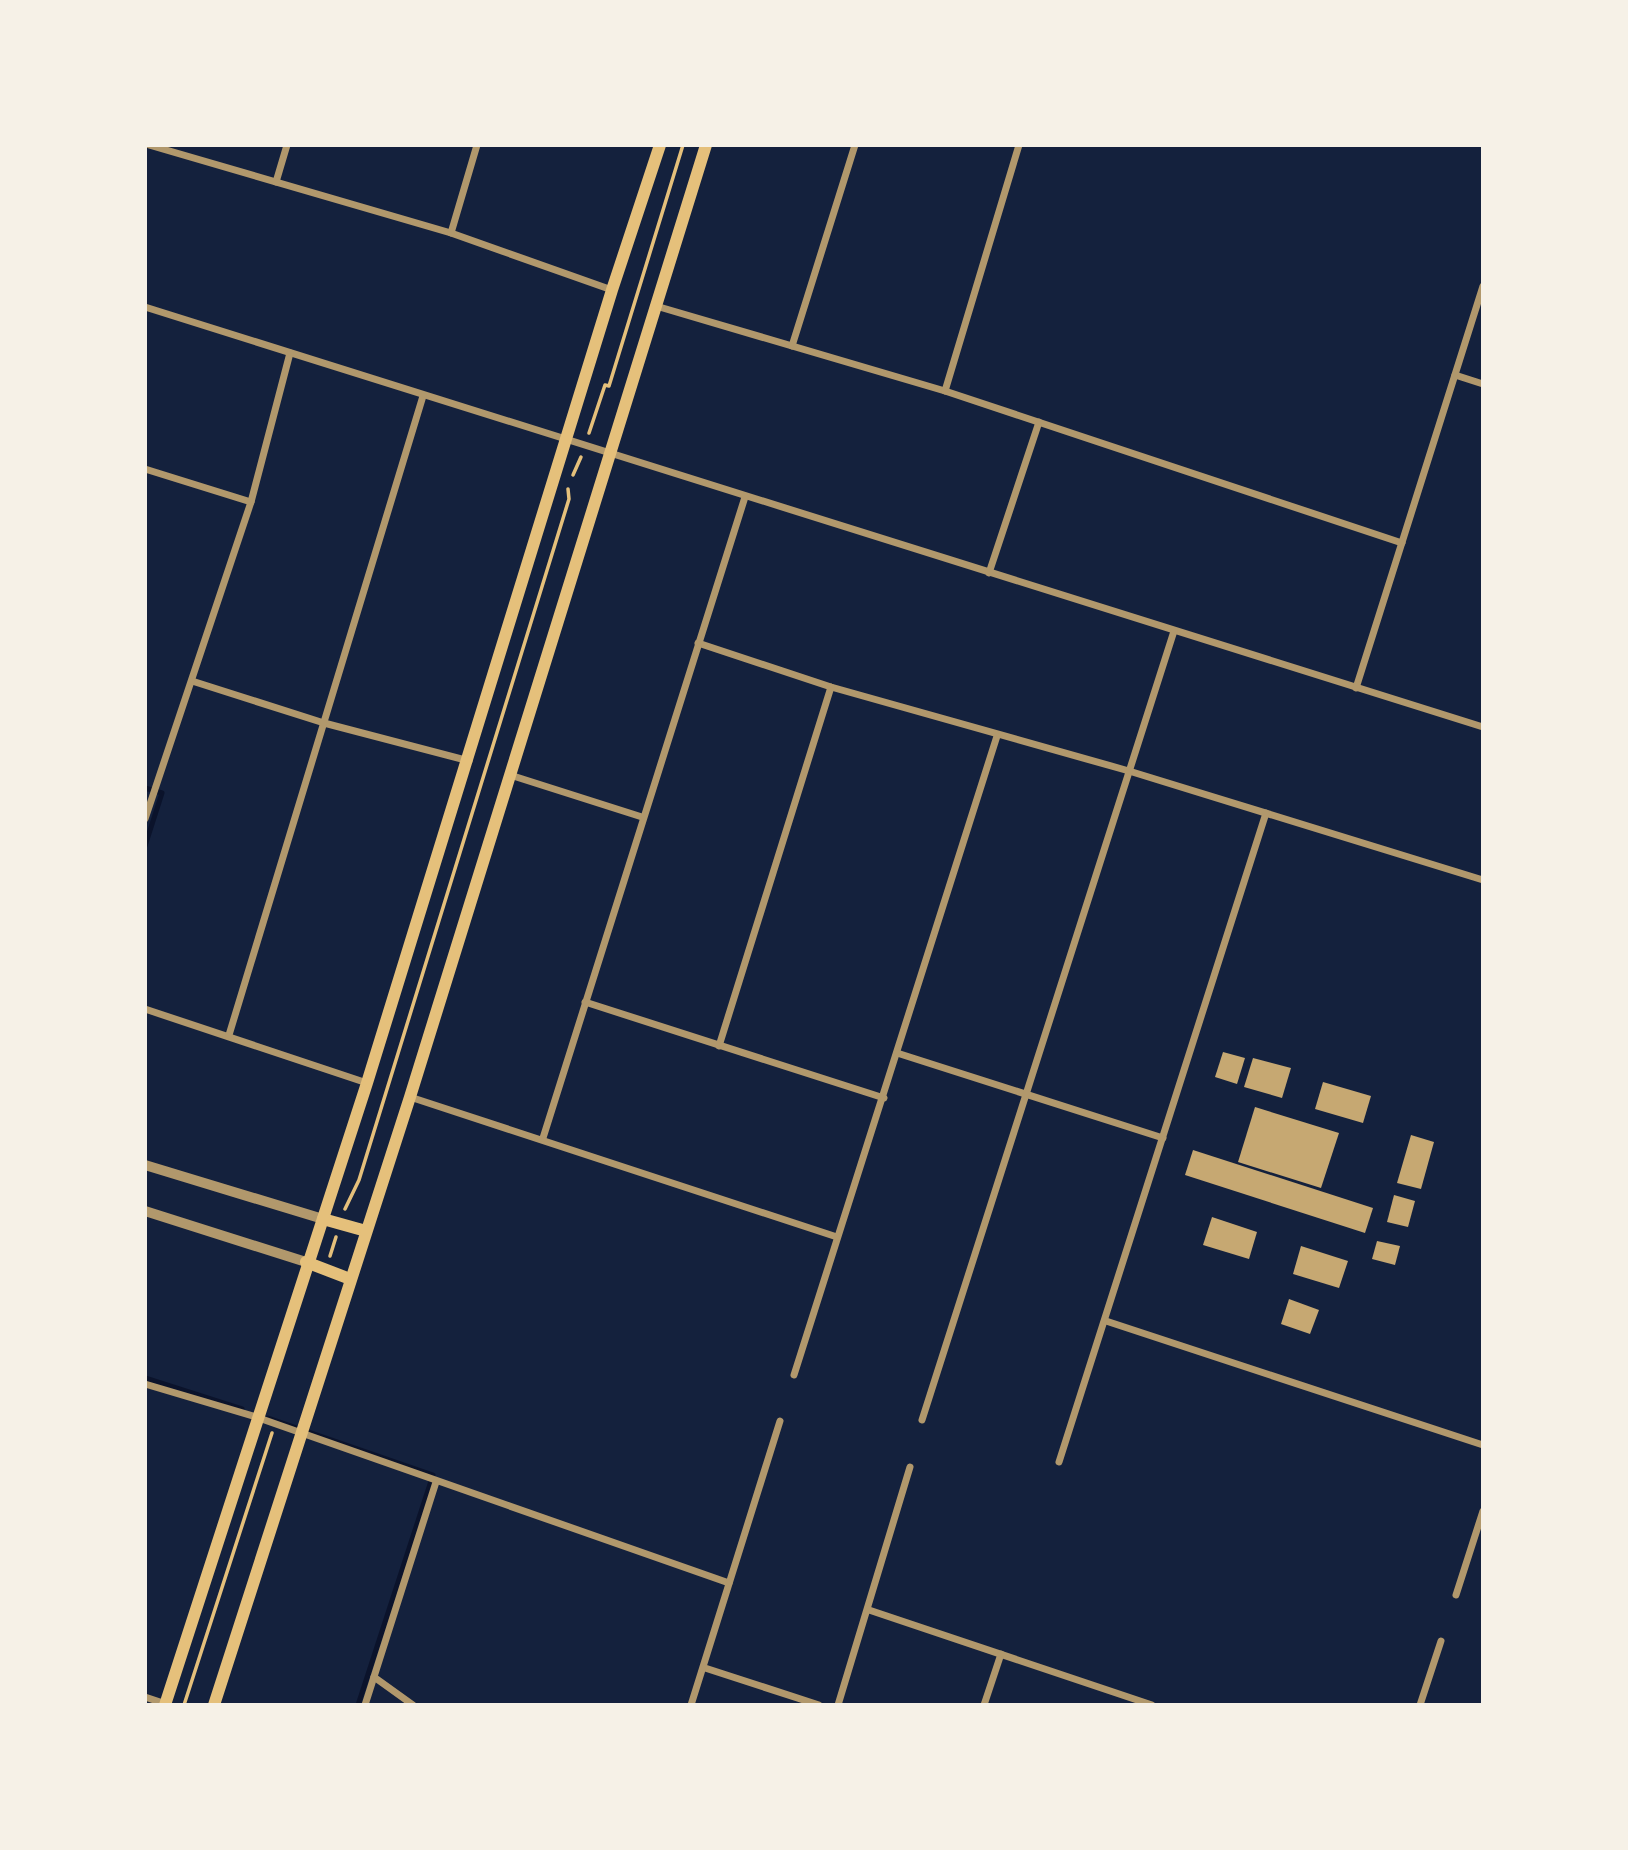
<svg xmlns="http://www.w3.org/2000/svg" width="1628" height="1850" viewBox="0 0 1628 1850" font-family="Spectral,serif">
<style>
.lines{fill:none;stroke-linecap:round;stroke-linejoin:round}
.stream{stroke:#0b132b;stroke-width:5}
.building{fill:#c6a872}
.path{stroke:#e5c07b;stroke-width:3.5}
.minor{stroke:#b1986c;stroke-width:7}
.tertiary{stroke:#b1986c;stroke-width:10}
.secondary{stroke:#e5c07b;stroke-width:12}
.primary{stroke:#e5c07b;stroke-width:12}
</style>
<rect width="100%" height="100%" fill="#14213d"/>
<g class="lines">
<g class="stream">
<polyline points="145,788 162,793 145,846"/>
<polyline points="145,1378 242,1409"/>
<polyline points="268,1418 433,1475 358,1705"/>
</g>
</g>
<g class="building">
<polygon points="1223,1052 1245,1058 1237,1084 1215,1077"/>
<polygon points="1253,1058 1291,1068 1282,1098 1244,1087"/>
<polygon points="1323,1082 1371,1096 1363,1123 1315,1109"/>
<polygon points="1255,1107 1339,1133 1321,1188 1238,1162"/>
<polygon points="1411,1135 1434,1142 1421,1189 1397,1183"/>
<polygon points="1193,1150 1373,1208 1365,1233 1185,1175"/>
<polygon points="1394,1195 1415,1201 1408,1227 1387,1222"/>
<polygon points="1212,1217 1257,1232 1249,1259 1203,1245"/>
<polygon points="1377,1241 1400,1246 1395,1265 1372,1259"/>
<polygon points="1301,1246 1348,1261 1339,1288 1293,1274"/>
<polygon points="1289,1299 1319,1310 1310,1334 1281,1324"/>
</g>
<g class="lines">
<g class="path">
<polyline points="589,433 605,385 609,386 683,145"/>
<polyline points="573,475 581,457"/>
<polyline points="345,1209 359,1180 569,499 568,489"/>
<polyline points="330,1256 336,1237"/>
<polyline points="184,1705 272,1433"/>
</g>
<g class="minor">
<polyline points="149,145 451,233 612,290"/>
<polyline points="276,182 287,145"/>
<polyline points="451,233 477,145"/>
<polyline points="656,306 945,391 1402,543"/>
<polyline points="145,307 1483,727"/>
<polyline points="792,346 855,145"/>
<polyline points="1455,375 1483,384"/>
<polyline points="945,391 1019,145"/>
<polyline points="145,469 251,502"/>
<polyline points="989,573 1039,422"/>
<polyline points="698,643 831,687 1129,771 1483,880"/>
<polyline points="192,681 324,723 469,761"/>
<polyline points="1356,688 1483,286"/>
<polyline points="510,775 642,817"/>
<polyline points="145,819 251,502 290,353"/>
<polyline points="585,1002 884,1098"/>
<polyline points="145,1009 367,1083"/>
<polyline points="229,1035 423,396"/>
<polyline points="719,1046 831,687"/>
<polyline points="897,1053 1163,1138"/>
<polyline points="410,1097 837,1237"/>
<polyline points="543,1138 745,497"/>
<polyline points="1106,1321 1483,1445"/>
<polyline points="794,1375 997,736"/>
<polyline points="145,1384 256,1417 729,1583"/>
<polyline points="922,1420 1174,631"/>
<polyline points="1059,1462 1266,813"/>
<polyline points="1456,1595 1483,1511"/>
<polyline points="869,1610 1152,1705"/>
<polyline points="705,1668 819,1705"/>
<polyline points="374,1677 413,1705"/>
<polyline points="145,1697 166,1704"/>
<polyline points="365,1705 436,1482"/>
<polyline points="691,1705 780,1421"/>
<polyline points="838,1705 910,1467"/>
<polyline points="984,1705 1001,1654"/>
<polyline points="1420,1705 1441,1641"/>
</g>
<g class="tertiary">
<polyline points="145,1165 323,1219"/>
<polyline points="145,1211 306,1262"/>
</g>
<g class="secondary">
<polyline points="323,1219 366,1231"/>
<polyline points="306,1262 350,1279"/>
</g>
<g class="primary">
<polyline points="165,1705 367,1083 612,290 660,145"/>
<polyline points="214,1705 410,1097 706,145"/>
</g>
</g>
<rect width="1628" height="1850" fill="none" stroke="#f6f1e7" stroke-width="294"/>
</svg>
